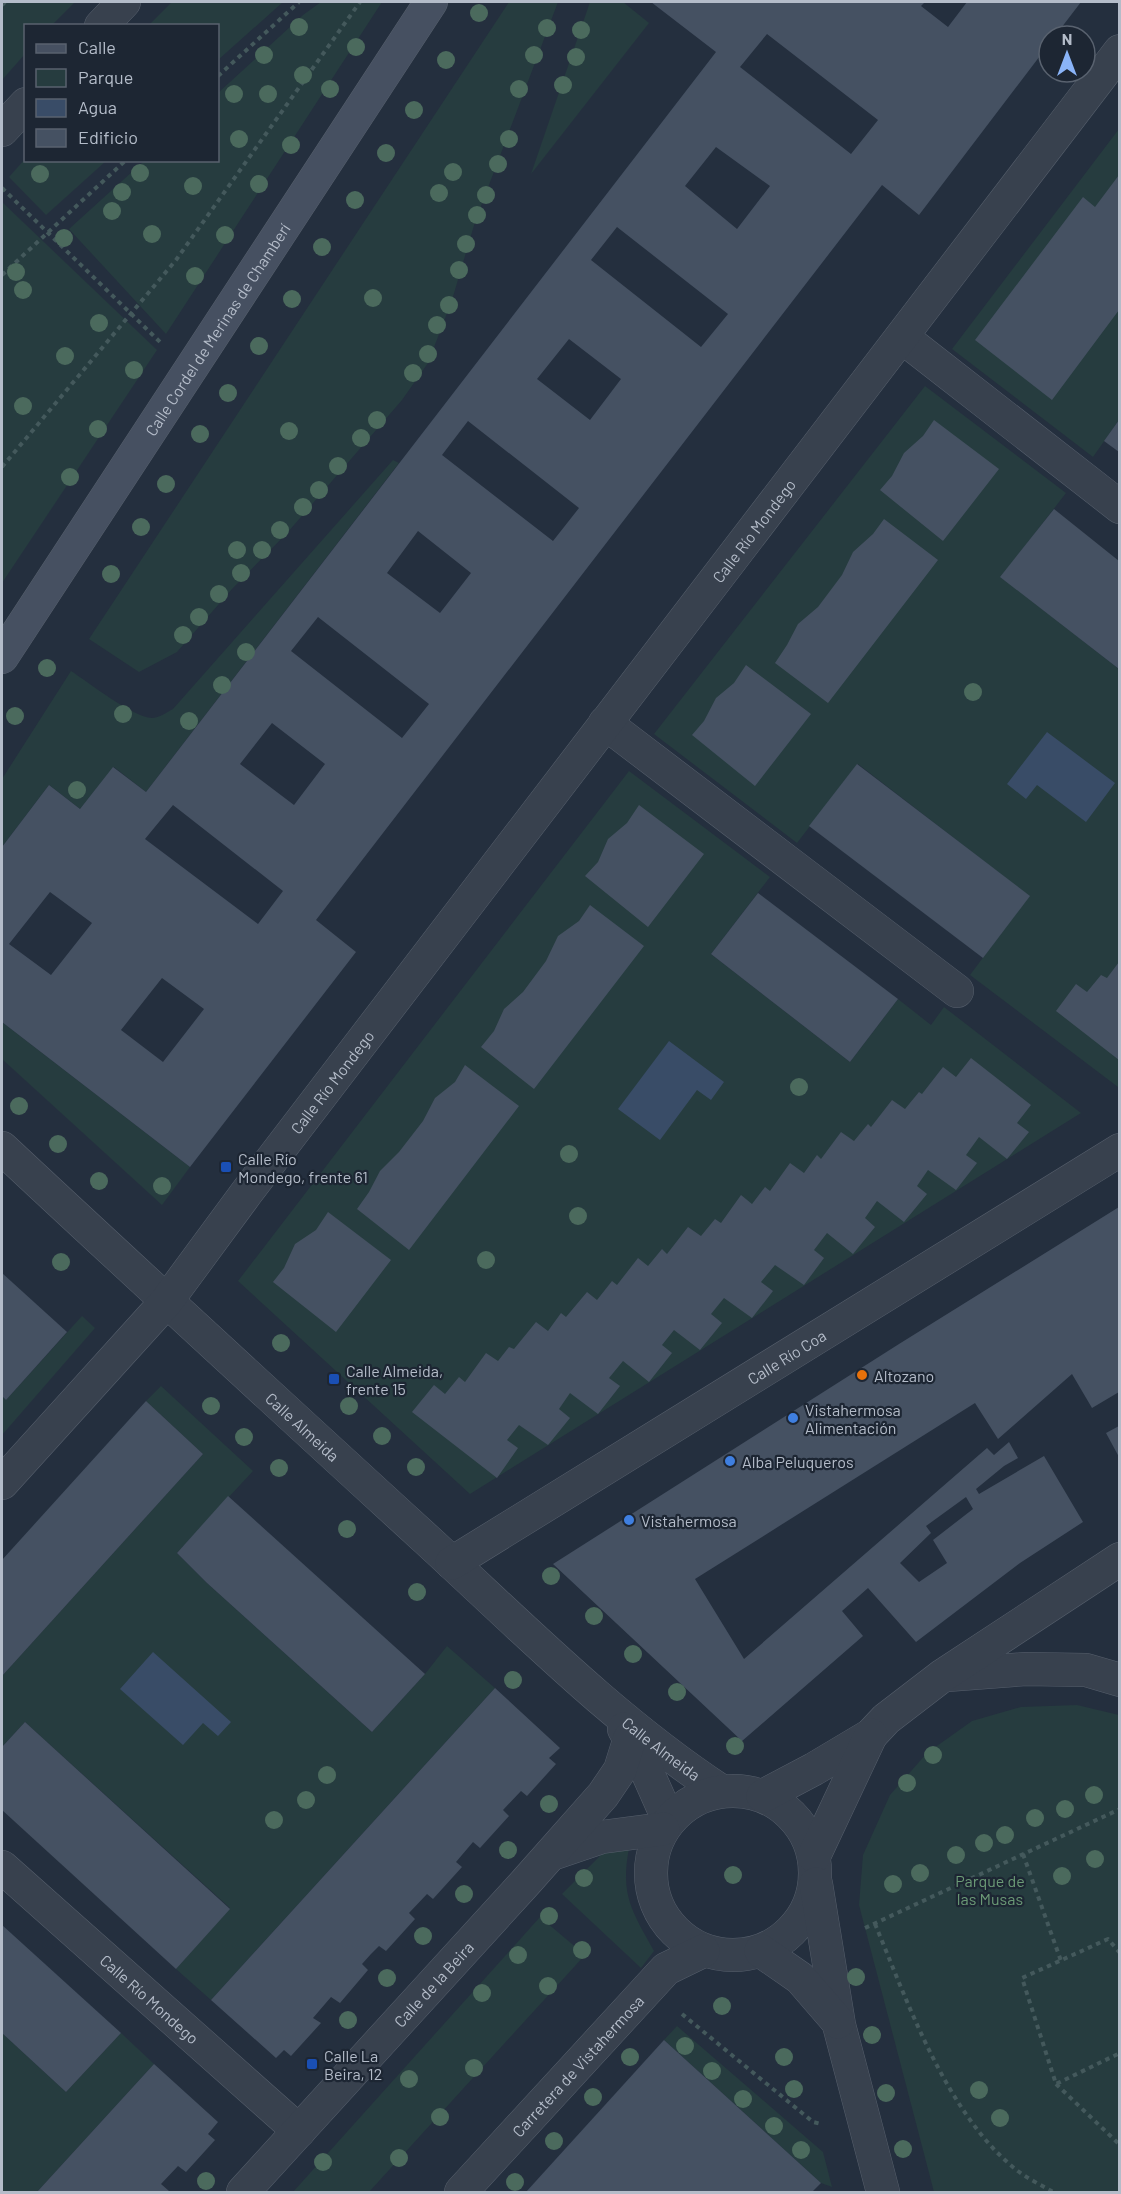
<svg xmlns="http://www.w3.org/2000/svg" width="1121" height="2194" viewBox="0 0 1121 2194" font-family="Barlow,sans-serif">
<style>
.green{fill:#263c3f}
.water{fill:#394c67}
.building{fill:#455162;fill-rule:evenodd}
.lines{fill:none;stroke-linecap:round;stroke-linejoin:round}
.pedestrian-casing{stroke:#565f6c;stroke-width:34}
.minor-casing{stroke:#565f6c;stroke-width:34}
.secondary-casing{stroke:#565f6c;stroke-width:34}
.path{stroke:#44595c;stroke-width:4;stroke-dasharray:4.5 4.5;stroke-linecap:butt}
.pedestrian{stroke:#38414e;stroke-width:33}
.minor{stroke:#38414e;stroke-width:33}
.secondary{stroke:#465061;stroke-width:33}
.tree{fill:#4b6a5d}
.transit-dot{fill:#1a4fb4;stroke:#1d2633;stroke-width:2}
.food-dot{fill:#e8710a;stroke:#1d2633;stroke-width:2}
.shop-dot{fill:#3f7fe0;stroke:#1d2633;stroke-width:2}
.labels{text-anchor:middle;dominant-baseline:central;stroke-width:4.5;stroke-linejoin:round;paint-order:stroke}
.street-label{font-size:16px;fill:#b4bcc9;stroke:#1d2633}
.poi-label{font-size:16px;fill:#b4bcc9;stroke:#1d2633;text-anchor:start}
.park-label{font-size:16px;fill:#6b9a76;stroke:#1d2633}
</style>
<rect width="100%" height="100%" fill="#242f3e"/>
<g class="green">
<polygon points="2,2 75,2 52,25 26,26 25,54 2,80"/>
<polygon points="172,2 283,2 218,60 218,26 149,25"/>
<polygon points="321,2 382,2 166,334 69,229 144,161 218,160 218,93 303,15"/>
<polygon points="509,2 558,2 475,222 452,300 428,363 402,400 288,532 232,589 177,652 139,672 89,639"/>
<polygon points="590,2 623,2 649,23 531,174"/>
<polygon points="1119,129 1119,420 1093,457 952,349"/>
<polygon points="25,159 26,160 106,161 46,215 9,177"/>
<polygon points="2,202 157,350 2,583"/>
<polygon points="925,386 1066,493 1001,577 1119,669 1118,1087 970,975 1029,896 858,764 797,843 654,734"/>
<path d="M 393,460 L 399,463 L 146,792 L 114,767 L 80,809 L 49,785 L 2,847 L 2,779 L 71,671 C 88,682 132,717 152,718 C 159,718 167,712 173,709 Z"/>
<polygon points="629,771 770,877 711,954 850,1062 898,999 931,1025 944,1007 1081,1113 470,1494 238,1281"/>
<polygon points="2,1022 190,1167 162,1205 2,1059"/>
<polygon points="82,1316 95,1328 2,1435 2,1396 6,1400"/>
<polygon points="161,1386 253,1471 177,1553 207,1583 372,1732 425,1674 447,1646 495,1688 211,2000 176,1969 230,1908 25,1722 2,1747 2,1676 203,1454 146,1401"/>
<polygon points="1077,1705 1119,1715 1119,2192 934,2192 859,1905 863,1855 890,1795 927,1753 972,1721 1021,1707"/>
<path d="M 629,1848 C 620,1895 632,1911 654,1951 L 641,1968 L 562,1894 L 603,1853 Z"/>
<polygon points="540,1917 585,1955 369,2192 293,2192"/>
<polygon points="677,2026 823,2152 832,2187 821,2183 664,2040"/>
<polygon points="2,2033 66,2092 121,2033 154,2064 37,2192 2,2192"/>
</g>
<g class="water">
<polygon points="1047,732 1115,783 1086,822 1037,785 1026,799 1007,784"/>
<polygon points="669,1041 724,1082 711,1100 697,1090 660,1140 618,1109"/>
<polygon points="153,1652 231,1722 218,1736 203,1723 183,1745 120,1689"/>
</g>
<g class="building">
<path d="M 651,2 L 925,2 L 921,6 L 948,27 L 967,2 L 1081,2 L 1055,36 L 1049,36 L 1049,44 L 919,215 L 882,185 L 316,920 L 356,952 L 190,1167 L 2,1022 L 2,847 L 49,785 L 80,809 L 113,767 L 146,792 L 716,52 ZM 767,34 L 878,120 L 851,154 L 740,67 ZM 716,147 L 770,186 L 737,229 L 685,186 ZM 617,227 L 728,314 L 701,347 L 591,260 ZM 569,339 L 621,379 L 590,420 L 537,379 ZM 468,421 L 579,508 L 553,541 L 442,455 ZM 418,531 L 471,573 L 440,613 L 387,573 ZM 318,617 L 429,704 L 402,738 L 291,651 ZM 272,723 L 325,764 L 294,805 L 240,764 ZM 173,805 L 283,891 L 258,924 L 145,839 ZM 50,892 L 92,923 L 51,975 L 9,944 ZM 162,978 L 204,1009 L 163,1062 L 121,1030 Z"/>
<polygon points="1119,175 1119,310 1052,400 975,340 1083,197 1095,207"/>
<polygon points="934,420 999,469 943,541 880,490 892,476 904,453 923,436"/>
<polygon points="1119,420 1119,452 1104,441"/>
<polygon points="1054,509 1119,561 1119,669 1000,577"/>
<polygon points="884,519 938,560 828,703 775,663 787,645 798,624 818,607 842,575 853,552 873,534"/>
<polygon points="746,665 811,714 755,786 692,735 704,721 716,698 734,683"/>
<polygon points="857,764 1030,896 983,958 809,826"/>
<polygon points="639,805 704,854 648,927 585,876 598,862 608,839 627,823"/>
<polygon points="758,893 898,999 850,1062 711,954"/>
<polygon points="590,905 644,946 534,1089 481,1047 494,1031 504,1009 523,992 546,961 558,936 579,921"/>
<polygon points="1119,962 1119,1060 1056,1011 1076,984 1087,992 1101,975 1107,978"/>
<polygon points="971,1058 1031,1105 1017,1123 1029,1132 1007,1159 979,1137 966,1155 977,1163 956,1190 928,1170 917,1186 927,1194 904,1222 877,1201 865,1218 875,1227 853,1254 827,1233 814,1250 824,1258 804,1285 775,1265 761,1282 773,1291 752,1318 724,1298 711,1314 722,1323 700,1350 674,1330 662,1345 672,1353 649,1382 623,1361 609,1378 620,1386 598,1414 570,1393 559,1409 570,1418 548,1445 519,1425 507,1440 518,1448 497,1478 412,1412 434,1385 445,1394 459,1377 465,1382 486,1353 498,1361 509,1347 514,1349 536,1322 548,1331 561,1313 566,1317 587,1292 597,1300 612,1281 617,1285 638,1258 648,1266 662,1249 667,1254 688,1227 701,1236 715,1219 721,1223 741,1195 752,1204 765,1187 770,1191 790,1163 804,1173 817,1155 821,1159 841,1132 854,1141 868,1124 871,1127 892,1100 905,1109 919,1092 922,1094 943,1067 956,1077"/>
<polygon points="465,1065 519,1106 409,1250 357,1209 369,1192 380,1171 399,1152 423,1121 435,1098 455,1082"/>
<path d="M 1119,1207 L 1119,1392 L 1092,1408 L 1072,1374 L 998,1439 L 975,1403 L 695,1579 L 744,1659 L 987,1448 L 994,1455 L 1009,1442 L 1018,1458 L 1004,1466 L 976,1489 L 979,1494 L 1044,1456 L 1083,1522 L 1020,1563 L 916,1642 L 868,1588 L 842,1611 L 863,1636 L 742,1741 L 553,1564 L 899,1344 ZM 966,1497 L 973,1509 L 933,1540 L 947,1563 L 919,1582 L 900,1563 L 931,1533 L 926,1526 Z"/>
<polygon points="328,1212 391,1260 336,1332 273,1282 284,1268 295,1244 316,1230"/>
<polygon points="2,1273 67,1332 6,1400 2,1396"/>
<polygon points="146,1401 203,1454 2,1676 2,1560"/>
<polygon points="1119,1426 1119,1457 1106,1433"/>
<polygon points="228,1496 425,1674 372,1732 207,1583 177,1553"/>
<polygon points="495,1688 560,1748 549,1758 556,1764 527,1796 521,1791 503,1810 509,1816 480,1848 473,1842 456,1862 462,1867 433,1899 427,1894 409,1913 415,1919 386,1951 379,1946 371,1954 362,1964 368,1970 340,2003 331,1997 313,2018 321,2023 291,2056 284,2050 276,2058 211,2000"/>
<polygon points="25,1722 230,1909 176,1969 2,1810 2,1747"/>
<polygon points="2,1925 121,2033 66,2092 2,2033"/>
<polygon points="664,2040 821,2183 812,2192 526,2192"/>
<polygon points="154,2064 218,2122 208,2134 215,2140 186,2172 178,2166 161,2184 169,2191 37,2192"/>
</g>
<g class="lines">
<defs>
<g id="pedestrian">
<polyline points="902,337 1120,507"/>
<polyline points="605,723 957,991"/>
<path id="s1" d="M 2,1867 L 299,2131"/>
</g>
<g id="minor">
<polyline points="101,26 124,2"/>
<polyline points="2,130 26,104"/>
<path id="s2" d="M 2,1148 C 142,1279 284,1409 426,1539 C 521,1626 613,1720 721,1791"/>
<path id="s3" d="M 2,1483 L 166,1302 L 247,1192 L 1120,51"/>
<path id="s4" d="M 452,1563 L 1120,1150"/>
<polyline points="947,1675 1026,1669 1086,1670 1120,1680"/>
<polyline points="624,1729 645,1767 669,1821"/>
<circle cx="733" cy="1873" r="82"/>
<polyline points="763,1796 814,1769 871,1735 886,1719 942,1676 1120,1559"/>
<polyline points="552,1854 602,1837 663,1829"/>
<polyline points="814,1856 871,1735"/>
<polyline points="816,1884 839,2025 883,2192"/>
<polyline points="761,1951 800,1978 838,2022"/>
<path id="s5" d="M 243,2192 L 525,1883 L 603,1795 L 620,1770 L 630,1738"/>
<path id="s6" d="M 461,2192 L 666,1969 L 703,1951"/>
</g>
<g id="secondary">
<path id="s7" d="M 2,657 L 431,2"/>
</g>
</defs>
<use href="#pedestrian" class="pedestrian-casing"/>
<use href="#minor" class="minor-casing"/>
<use href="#secondary" class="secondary-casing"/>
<g class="path">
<polyline points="2,5 5,2"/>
<polyline points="218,76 299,2"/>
<polyline points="2,188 160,342"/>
<polyline points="2,275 126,160"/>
<polyline points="2,467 176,260 360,2"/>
<polyline points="1023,1854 1061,1961"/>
<path d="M 875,1924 C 908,2003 946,2112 1014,2168 C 1026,2178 1041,2185 1053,2192"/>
<polyline points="865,1928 1120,1809"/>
<polyline points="1120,1953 1108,1939 1022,1978 1056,2084 1120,2053"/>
<polyline points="682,2014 813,2122 821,2124"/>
<polyline points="1056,2084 1120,2145"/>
</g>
<use href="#pedestrian" class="pedestrian"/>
<use href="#minor" class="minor"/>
<use href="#secondary" class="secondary"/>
</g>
<g class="tree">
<circle cx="479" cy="13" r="9"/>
<circle cx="299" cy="27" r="9"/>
<circle cx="547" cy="28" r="9"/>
<circle cx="581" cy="30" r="9"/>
<circle cx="356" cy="47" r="9"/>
<circle cx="264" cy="55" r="9"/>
<circle cx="534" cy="55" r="9"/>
<circle cx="576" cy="57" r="9"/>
<circle cx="446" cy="60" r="9"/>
<circle cx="303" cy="75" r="9"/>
<circle cx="563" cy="85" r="9"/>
<circle cx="330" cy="89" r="9"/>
<circle cx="519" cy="89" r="9"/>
<circle cx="234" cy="94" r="9"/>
<circle cx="268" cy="94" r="9"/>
<circle cx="414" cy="110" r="9"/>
<circle cx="239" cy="139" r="9"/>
<circle cx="509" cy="139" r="9"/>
<circle cx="291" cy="145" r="9"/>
<circle cx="386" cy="153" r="9"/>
<circle cx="498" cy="164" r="9"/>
<circle cx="453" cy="172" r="9"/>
<circle cx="140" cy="173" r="9"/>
<circle cx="40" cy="174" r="9"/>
<circle cx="259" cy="184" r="9"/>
<circle cx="193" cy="186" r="9"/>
<circle cx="122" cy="192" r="9"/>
<circle cx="439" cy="193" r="9"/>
<circle cx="486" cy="195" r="9"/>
<circle cx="355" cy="200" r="9"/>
<circle cx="112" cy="211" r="9"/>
<circle cx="477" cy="215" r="9"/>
<circle cx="152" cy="234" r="9"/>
<circle cx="225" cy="235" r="9"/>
<circle cx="64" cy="238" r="9"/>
<circle cx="466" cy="244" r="9"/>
<circle cx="322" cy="247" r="9"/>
<circle cx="459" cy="270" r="9"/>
<circle cx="16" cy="272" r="9"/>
<circle cx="195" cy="276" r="9"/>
<circle cx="23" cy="290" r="9"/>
<circle cx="373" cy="298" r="9"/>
<circle cx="292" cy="299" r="9"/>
<circle cx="449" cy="305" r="9"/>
<circle cx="99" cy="323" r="9"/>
<circle cx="437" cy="325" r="9"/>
<circle cx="259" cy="346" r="9"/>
<circle cx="428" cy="354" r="9"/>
<circle cx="65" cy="356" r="9"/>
<circle cx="134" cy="370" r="9"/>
<circle cx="413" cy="373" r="9"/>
<circle cx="228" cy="393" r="9"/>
<circle cx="23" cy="406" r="9"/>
<circle cx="377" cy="420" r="9"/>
<circle cx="98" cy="429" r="9"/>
<circle cx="289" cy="431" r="9"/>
<circle cx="200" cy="434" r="9"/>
<circle cx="361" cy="438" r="9"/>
<circle cx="338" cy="466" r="9"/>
<circle cx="70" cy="477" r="9"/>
<circle cx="166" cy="484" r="9"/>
<circle cx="319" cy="490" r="9"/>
<circle cx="303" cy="507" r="9"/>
<circle cx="141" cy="527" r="9"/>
<circle cx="280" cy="530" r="9"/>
<circle cx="237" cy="550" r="9"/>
<circle cx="262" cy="550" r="9"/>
<circle cx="241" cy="573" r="9"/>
<circle cx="111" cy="574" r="9"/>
<circle cx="219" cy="594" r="9"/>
<circle cx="199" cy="617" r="9"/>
<circle cx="183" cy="635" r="9"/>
<circle cx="246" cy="652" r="9"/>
<circle cx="47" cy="668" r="9"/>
<circle cx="222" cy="685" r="9"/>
<circle cx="973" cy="692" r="9"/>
<circle cx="123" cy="714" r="9"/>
<circle cx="15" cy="716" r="9"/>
<circle cx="189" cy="721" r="9"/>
<circle cx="77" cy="790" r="9"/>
<circle cx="799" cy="1087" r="9"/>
<circle cx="19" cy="1106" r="9"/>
<circle cx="58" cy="1144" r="9"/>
<circle cx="569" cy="1154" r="9"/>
<circle cx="99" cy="1181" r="9"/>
<circle cx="162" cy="1186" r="9"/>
<circle cx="578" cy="1216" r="9"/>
<circle cx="486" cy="1260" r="9"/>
<circle cx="61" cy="1262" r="9"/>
<circle cx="281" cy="1343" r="9"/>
<circle cx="211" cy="1406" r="9"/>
<circle cx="349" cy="1406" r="9"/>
<circle cx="382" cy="1436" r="9"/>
<circle cx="244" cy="1437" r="9"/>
<circle cx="416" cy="1467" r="9"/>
<circle cx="279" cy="1468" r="9"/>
<circle cx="347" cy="1529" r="9"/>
<circle cx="551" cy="1576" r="9"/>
<circle cx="417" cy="1592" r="9"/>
<circle cx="594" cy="1616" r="9"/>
<circle cx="633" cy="1654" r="9"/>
<circle cx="513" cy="1680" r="9"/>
<circle cx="677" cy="1692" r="9"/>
<circle cx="735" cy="1746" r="9"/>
<circle cx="933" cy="1755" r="9"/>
<circle cx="327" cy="1775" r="9"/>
<circle cx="907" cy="1783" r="9"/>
<circle cx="1094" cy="1795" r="9"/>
<circle cx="306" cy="1800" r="9"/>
<circle cx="549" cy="1804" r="9"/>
<circle cx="1065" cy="1809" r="9"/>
<circle cx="1035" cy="1818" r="9"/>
<circle cx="274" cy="1820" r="9"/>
<circle cx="1005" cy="1835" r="9"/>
<circle cx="984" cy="1843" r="9"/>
<circle cx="508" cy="1850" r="9"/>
<circle cx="956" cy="1855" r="9"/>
<circle cx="1095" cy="1859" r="9"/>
<circle cx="920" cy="1873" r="9"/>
<circle cx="733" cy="1875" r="9"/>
<circle cx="1062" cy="1876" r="9"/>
<circle cx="584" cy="1878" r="9"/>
<circle cx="893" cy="1884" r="9"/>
<circle cx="464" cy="1894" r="9"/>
<circle cx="549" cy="1916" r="9"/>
<circle cx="423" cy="1936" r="9"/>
<circle cx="582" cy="1950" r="9"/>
<circle cx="518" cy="1955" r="9"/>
<circle cx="856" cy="1977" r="9"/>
<circle cx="387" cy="1978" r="9"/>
<circle cx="548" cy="1986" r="9"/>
<circle cx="482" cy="1993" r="9"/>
<circle cx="722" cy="2006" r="9"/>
<circle cx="348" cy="2020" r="9"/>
<circle cx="872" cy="2035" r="9"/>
<circle cx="685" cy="2046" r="9"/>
<circle cx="630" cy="2057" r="9"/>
<circle cx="784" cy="2057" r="9"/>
<circle cx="474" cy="2068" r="9"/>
<circle cx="712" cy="2071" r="9"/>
<circle cx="409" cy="2079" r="9"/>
<circle cx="794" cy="2089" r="9"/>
<circle cx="979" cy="2090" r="9"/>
<circle cx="886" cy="2093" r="9"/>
<circle cx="593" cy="2097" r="9"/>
<circle cx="743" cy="2099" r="9"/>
<circle cx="440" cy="2117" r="9"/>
<circle cx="1000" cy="2118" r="9"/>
<circle cx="774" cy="2126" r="9"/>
<circle cx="554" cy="2141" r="9"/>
<circle cx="903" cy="2149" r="9"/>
<circle cx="801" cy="2150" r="9"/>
<circle cx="399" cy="2158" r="9"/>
<circle cx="323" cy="2162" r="9"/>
<circle cx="206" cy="2181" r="9"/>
<circle cx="515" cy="2182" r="9"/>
</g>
<g class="transit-dot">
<rect x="220" y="1161" width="12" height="12" rx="3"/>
<rect x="328" y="1373" width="12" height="12" rx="3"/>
<rect x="306" y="2058" width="12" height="12" rx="3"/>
</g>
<circle class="food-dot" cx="862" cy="1375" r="6"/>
<g class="shop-dot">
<circle cx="793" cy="1418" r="6"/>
<circle cx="730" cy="1461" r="6"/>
<circle cx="629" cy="1520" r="6"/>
</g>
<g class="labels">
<g class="street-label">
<text stroke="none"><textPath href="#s7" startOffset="392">Calle Cordel de Merinas de Chamberí</textPath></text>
<text stroke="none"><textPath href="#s3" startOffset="1214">Calle Río Mondego</textPath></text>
<text stroke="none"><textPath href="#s3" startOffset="520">Calle Río Mondego</textPath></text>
<text stroke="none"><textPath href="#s4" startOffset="393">Calle Río Coa</textPath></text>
<text stroke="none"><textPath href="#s2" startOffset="410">Calle Almeida</textPath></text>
<text stroke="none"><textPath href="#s2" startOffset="892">Calle Almeida</textPath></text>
<text stroke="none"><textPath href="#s5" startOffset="282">Calle de la Beira</textPath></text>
<text stroke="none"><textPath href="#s1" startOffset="198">Calle Río Mondego</textPath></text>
<text stroke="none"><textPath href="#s6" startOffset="172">Carretera de Vistahermosa</textPath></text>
</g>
<g class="poi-label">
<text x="238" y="1158">Calle Río<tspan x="238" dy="18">Mondego, frente 61</tspan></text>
<text x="346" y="1370">Calle Almeida,<tspan x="346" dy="18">frente 15</tspan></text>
<text x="874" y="1375">Altozano</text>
<text x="805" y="1409">Vistahermosa<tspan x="805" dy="18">Alimentación</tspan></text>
<text x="742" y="1461">Alba Peluqueros</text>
<text x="641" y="1520">Vistahermosa</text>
<text x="324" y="2055">Calle La<tspan x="324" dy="18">Beira, 12</tspan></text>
</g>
<g class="park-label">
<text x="990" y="1880">Parque de<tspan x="990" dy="18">las Musas</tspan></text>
</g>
</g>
<rect width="1121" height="2194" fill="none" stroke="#b4bcc9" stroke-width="6"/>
<rect x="24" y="24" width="195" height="138" fill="#1d2633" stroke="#59626f" stroke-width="1.5"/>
<rect x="36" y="44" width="30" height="9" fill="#465061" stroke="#59626f" stroke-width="1.5"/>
<text x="78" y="54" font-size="18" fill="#b4bcc9">Calle</text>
<rect x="36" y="69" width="30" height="18" fill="#263c3f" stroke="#59626f" stroke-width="1.5"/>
<text x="78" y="84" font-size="18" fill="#b4bcc9">Parque</text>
<rect x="36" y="99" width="30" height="18" fill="#394c67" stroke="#59626f" stroke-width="1.5"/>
<text x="78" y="114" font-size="18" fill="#b4bcc9">Agua</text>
<rect x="36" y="129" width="30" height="18" fill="#455162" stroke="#59626f" stroke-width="1.5"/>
<text x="78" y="144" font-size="18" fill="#b4bcc9">Edificio</text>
<g transform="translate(1067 54)"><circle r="28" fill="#1d2633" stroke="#59626f" stroke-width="1.5"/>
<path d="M0-4.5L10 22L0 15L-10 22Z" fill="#8ab4f8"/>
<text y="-9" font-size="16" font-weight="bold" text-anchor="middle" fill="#b4bcc9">N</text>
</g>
</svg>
